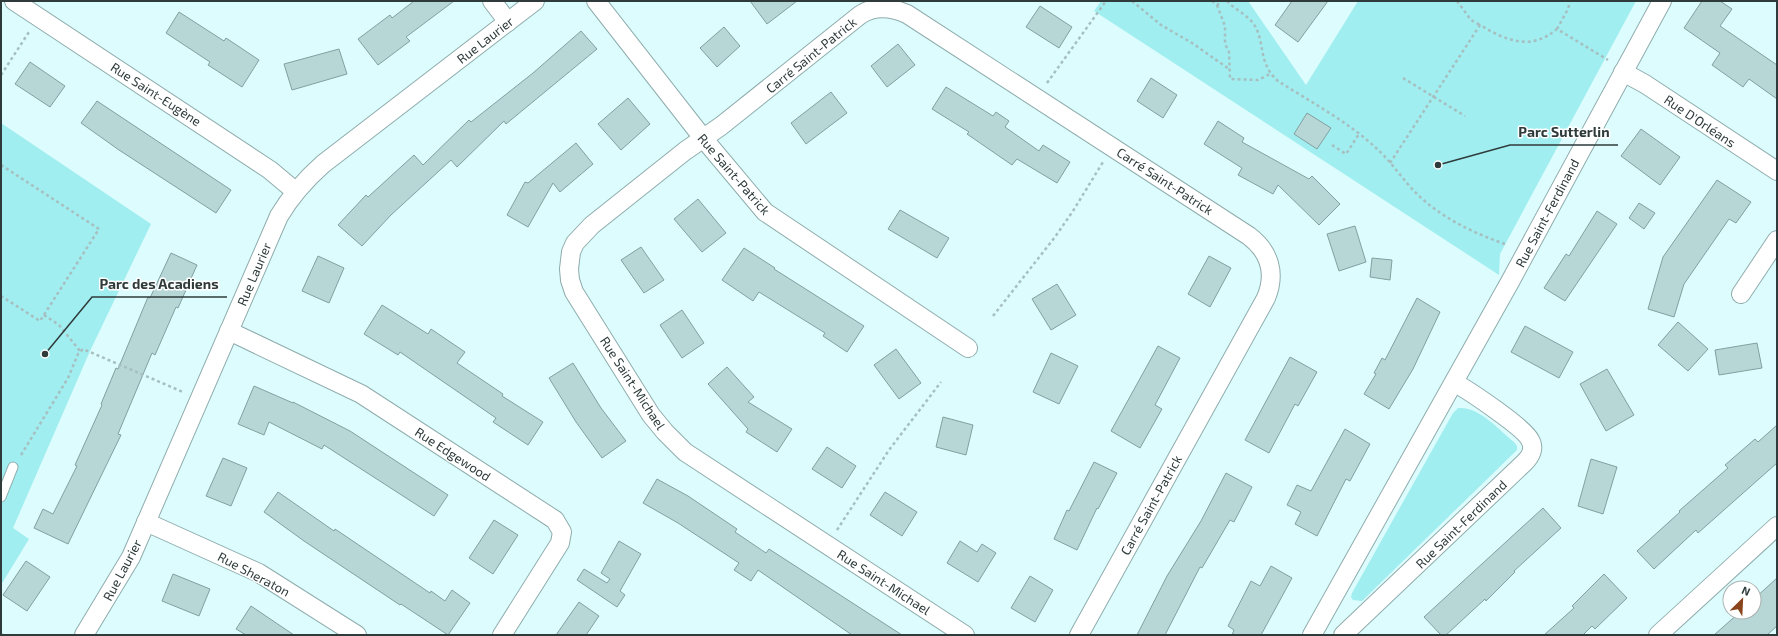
<svg xmlns="http://www.w3.org/2000/svg" width="1778" height="636" viewBox="0 0 1778 636" font-family="'Exo 2',sans-serif">
<style>
.green{fill:#a1eef1}
.building{fill:#b7d6d6;stroke:#83a0a0}
.lines{fill:none;stroke-linecap:round;stroke-linejoin:round}
.service-casing{stroke:#8facad;stroke-width:11}
.minor-casing{stroke:#8facad;stroke-width:20}
.path{stroke:#a6bfc0;stroke-width:2.5;stroke-dasharray:3 3;stroke-linecap:butt}
.service{stroke:#fff;stroke-width:9}
.minor{stroke:#fff;stroke-width:18}
.labels{text-anchor:middle;dominant-baseline:central;stroke-width:3;stroke-linejoin:round;paint-order:stroke}
.street-label{font-size:13px;fill:#2f3b3b;stroke:#fff}
.leader{fill:none;stroke:#2f3b3b;stroke-width:1.5}
.callout-dot{fill:#2f3b3b;stroke:#fff;stroke-width:1.5}
.callout-label{font-size:14px;text-anchor:middle;font-weight:bold;fill:#2f3b3b;stroke:#fff;stroke-width:3;stroke-linejoin:round;paint-order:stroke}
</style>
<rect width="100%" height="100%" fill="#ddfcfd"/>
<g class="green">
<polygon points="1101,1 1248,1 1306,85 1358,1 1636,1 1500,254 1499,275 1094,11"/>
<polygon points="1,123 151,224 90,351 13,528 29,539 1,585"/>
<path d="M 1458,408 C 1479,406 1498,429 1514,442 L 1517,446 L 1517,450 L 1362,601 L 1353,600 L 1351,597 L 1352,593 L 1453,413 Z"/>
</g>
<g class="building">
<polygon points="414,1 454,1 406,37 410,41 378,65 358,39 390,15 392,18"/>
<polygon points="750,1 797,1 767,24"/>
<polygon points="1292,1 1328,1 1298,42 1275,25"/>
<polygon points="1702,1 1720,1 1732,9 1720,26 1777,65 1777,99 1749,79 1743,87 1712,65 1720,53 1684,28"/>
<polygon points="1040,6 1072,27 1059,48 1026,27"/>
<polygon points="179,12 224,41 226,38 259,60 242,87 208,65 210,62 166,33"/>
<polygon points="724,27 740,46 717,67 700,48"/>
<polygon points="581,31 597,49 506,124 504,121 457,167 451,160 391,215 362,246 338,225 366,195 368,197 414,155 423,165 469,120 471,122 533,73"/>
<polygon points="898,44 915,65 887,87 871,66"/>
<polygon points="339,49 347,74 292,90 284,64"/>
<polygon points="30,62 65,86 50,107 15,84"/>
<polygon points="1151,78 1177,95 1163,118 1137,101"/>
<polygon points="946,87 993,116 996,112 1009,121 1005,127 1039,151 1043,145 1070,162 1057,183 1017,159 1012,165 967,134 969,132 932,109"/>
<polygon points="831,92 847,113 806,144 791,123"/>
<polygon points="628,98 650,124 621,150 598,124"/>
<polygon points="97,101 231,190 216,213 119,150 81,123"/>
<polygon points="1307,113 1331,128 1317,149 1294,134"/>
<polygon points="1218,121 1244,138 1242,142 1309,179 1312,176 1340,204 1319,225 1278,185 1273,194 1238,175 1242,168 1204,144"/>
<polygon points="1641,129 1680,157 1660,185 1621,156"/>
<polygon points="576,143 593,164 560,192 553,183 528,227 507,215 525,182 528,183"/>
<polygon points="1717,180 1751,202 1736,223 1729,219 1684,284 1674,317 1648,309 1663,257"/>
<polygon points="698,199 726,233 702,252 674,219"/>
<polygon points="1639,203 1655,213 1644,229 1629,218"/>
<polygon points="900,210 949,238 937,258 888,229"/>
<polygon points="1597,211 1617,224 1565,301 1544,288 1566,254 1569,256"/>
<polygon points="1355,226 1366,262 1339,271 1327,234"/>
<polygon points="641,247 664,280 644,293 621,260"/>
<polygon points="744,248 775,268 774,269 864,326 847,352 823,336 825,333 759,292 753,301 722,280"/>
<polygon points="171,253 197,265 178,308 176,307 155,355 152,353 118,434 121,435 68,544 34,528 43,509 53,514 77,466 75,465 102,405 101,404 116,368 118,369 148,297 150,298"/>
<polygon points="318,256 344,268 329,303 302,291"/>
<polygon points="1209,256 1231,268 1210,307 1188,294"/>
<polygon points="1372,258 1392,260 1390,280 1370,277"/>
<polygon points="1057,284 1076,315 1051,330 1032,299"/>
<polygon points="1417,298 1440,312 1413,369 1389,409 1364,394 1376,374 1374,373 1382,358 1385,360"/>
<polygon points="382,305 428,334 431,329 465,352 457,363 503,394 502,396 543,422 528,445 493,422 496,418 400,352 398,355 364,334"/>
<polygon points="682,310 704,343 682,358 660,325"/>
<polygon points="1678,322 1708,349 1688,371 1658,345"/>
<polygon points="1525,326 1573,352 1559,378 1511,352"/>
<polygon points="1757,343 1762,368 1719,375 1715,350"/>
<polygon points="1158,346 1180,358 1155,405 1162,409 1140,448 1111,431"/>
<polygon points="896,349 921,383 899,399 874,365"/>
<polygon points="1051,353 1078,366 1059,404 1033,392"/>
<polygon points="1290,357 1317,372 1298,406 1295,404 1269,453 1245,440"/>
<polygon points="573,363 601,408 626,441 602,458 576,422 549,378"/>
<polygon points="727,367 754,397 748,402 792,429 777,452 746,432 748,429 708,384"/>
<polygon points="1607,369 1634,415 1606,431 1580,384"/>
<polygon points="254,386 293,403 293,402 350,431 448,495 434,516 324,445 322,449 269,422 264,435 238,424"/>
<polygon points="943,417 973,425 966,455 936,447"/>
<polygon points="1777,425 1777,463 1698,533 1696,530 1654,569 1637,551 1680,512 1679,511 1728,468 1725,465 1755,439 1758,442"/>
<polygon points="1345,429 1370,444 1350,481 1346,479 1317,536 1295,524 1301,512 1287,505 1297,485 1311,491"/>
<polygon points="827,447 856,466 842,488 812,469"/>
<polygon points="223,458 247,468 231,506 206,496"/>
<polygon points="1591,459 1617,467 1603,514 1578,506"/>
<polygon points="1094,462 1117,473 1098,509 1097,508 1077,550 1054,539 1067,510 1069,511"/>
<polygon points="1226,473 1252,487 1234,522 1230,520 1202,568 1200,567 1165,635 1137,635 1167,576 1201,521"/>
<polygon points="657,479 688,496 737,529 735,532 766,553 769,549 902,635 852,635 758,570 751,581 734,570 739,563 678,523 643,503"/>
<polygon points="278,492 334,531 335,529 430,593 431,591 445,601 452,590 470,603 448,635 401,604 400,605 304,541 264,512"/>
<polygon points="885,492 917,512 902,536 870,515"/>
<polygon points="1543,508 1561,528 1514,571 1515,572 1486,601 1485,599 1446,635 1441,635 1424,617"/>
<polygon points="494,520 518,535 493,574 469,558"/>
<polygon points="619,541 641,554 620,591 625,595 617,607 577,580 584,569 607,583 610,579 601,573"/>
<polygon points="960,541 977,552 982,544 996,553 978,582 947,563"/>
<polygon points="26,561 50,577 27,611 3,595"/>
<polygon points="1271,566 1292,578 1273,613 1261,635 1232,635 1234,630 1228,626 1251,581 1260,586"/>
<polygon points="173,574 210,589 199,616 162,601"/>
<polygon points="1604,574 1627,598 1595,629 1592,626 1583,635 1544,635 1574,608 1572,606"/>
<polygon points="1030,576 1053,590 1035,622 1011,608"/>
<polygon points="1777,578 1777,626 1767,635 1714,635 1740,612 1754,612 1754,599"/>
<polygon points="579,602 599,616 586,635 556,635"/>
<polygon points="251,606 294,635 246,635 236,629"/>
</g>
<g class="lines">
<defs>
<polyline id="service" points="1,497 13,467"/>
<g id="minor">
<polyline points="14,1 270,170 295,191"/>
<polyline points="492,1 508,22"/>
<polyline points="596,1 703,138 765,212 968,348"/>
<polyline points="1623,72 1645,84 1777,171"/>
<polyline points="1741,294 1777,240"/>
<polyline points="229,331 361,394 555,520 562,532 560,543 502,635"/>
<polyline points="146,522 259,573 357,635"/>
<path d="M 84,635 L 131,557 L 279,216 C 291,196 305,180 323,164 L 535,1"/>
<path d="M 965,635 L 685,452 L 665,432 L 651,415 L 574,292 L 570,280 L 569,269 L 571,252 L 575,243 L 592,225 L 685,151 L 721,126 L 860,15 C 875,5 891,7 907,14 L 1249,236 C 1270,252 1276,274 1266,298 L 1079,635"/>
<polyline points="1312,635 1511,280 1662,1"/>
<path d="M 1343,635 L 1525,462 C 1531,456 1535,448 1530,440 C 1525,428 1468,390 1455,383"/>
<polyline points="1658,635 1777,526"/>
</g>
</defs>
<use href="#service" class="service-casing"/>
<use href="#minor" class="minor-casing"/>
<g class="path">
<polyline points="1132,1 1161,25 1192,43 1229,69"/>
<polyline points="1212,1 1217,5 1222,1"/>
<path d="M 1227,1 C 1234,9 1246,14 1253,23 C 1266,41 1257,63 1278,81 C 1309,101 1350,123 1376,148 C 1391,161 1402,179 1416,193 C 1440,217 1473,233 1505,244"/>
<polyline points="1457,1 1471,20 1480,25"/>
<polyline points="1217,5 1225,26 1225,44 1229,52 1230,79 1258,80 1270,74"/>
<polyline points="1557,29 1568,9 1570,1"/>
<polyline points="1,75 29,32"/>
<polyline points="1403,78 1465,116"/>
<polyline points="1047,83 1106,1"/>
<polyline points="1332,145 1346,154 1359,134"/>
<path d="M 1390,163 L 1480,25 C 1507,41 1531,51 1557,29 L 1608,60"/>
<polyline points="1,165 99,229 40,321 1,296"/>
<polyline points="44,315 59,325 80,351"/>
<polyline points="993,316 1055,237 1073,211 1103,162"/>
<polyline points="21,455 68,378 78,354 83,349 183,392"/>
<polyline points="837,530 889,450 941,382"/>
<polyline points="1,634 3,635"/>
</g>
<use href="#service" class="service"/>
<use href="#minor" class="minor"/>
</g>
<g class="labels">
<g class="street-label">
<text transform="translate(485 40) rotate(-38)">Rue Laurier</text>
<text transform="translate(811 55) rotate(-39)">Carré Saint-Patrick</text>
<text transform="translate(156 94) rotate(33)">Rue Saint-Eugène</text>
<text transform="translate(1700 121) rotate(34)">Rue D'Orléans</text>
<text transform="translate(734 174) rotate(49)">Rue Saint-Patrick</text>
<text transform="translate(1165 181) rotate(33)">Carré Saint-Patrick</text>
<text transform="translate(1547 213) rotate(-62)">Rue Saint-Ferdinand</text>
<text transform="translate(254 274) rotate(-67)">Rue Laurier</text>
<text transform="translate(633 383) rotate(57)">Rue Saint-Michael</text>
<text transform="translate(453 454) rotate(33)">Rue Edgewood</text>
<text transform="translate(1151 505) rotate(-61)">Carré Saint-Patrick</text>
<text transform="translate(1461 524) rotate(-44)">Rue Saint-Ferdinand</text>
<text transform="translate(122 570) rotate(-62)">Rue Laurier</text>
<text transform="translate(254 574) rotate(28)">Rue Sheraton</text>
<text transform="translate(884 582) rotate(33)">Rue Saint-Michael</text>
</g>
</g>
<path class="leader" d="M1438 165L1510 145H1618M45 354L92 297H227"/>
<g class="callout-dot">
<circle cx="1438" cy="165" r="4"/>
<circle cx="45" cy="354" r="4"/>
</g>
<g class="callout-label">
<text x="1564" y="137">Parc Sutterlin</text>
<text x="159" y="289">Parc des Acadiens</text>
</g>
<rect width="1778" height="636" fill="none" stroke="#2f3b3b" stroke-width="4"/>
<g transform="translate(1742 600) rotate(24)"><circle r="19" fill="#ffffff" stroke="#acb1b1"/>
<path d="M0-3L7 15L0 10L-7 15Z" fill="#89441b"/>
<text y="-6" font-size="11" font-weight="bold" text-anchor="middle" fill="#2f3b3b">N</text>
</g>
</svg>
